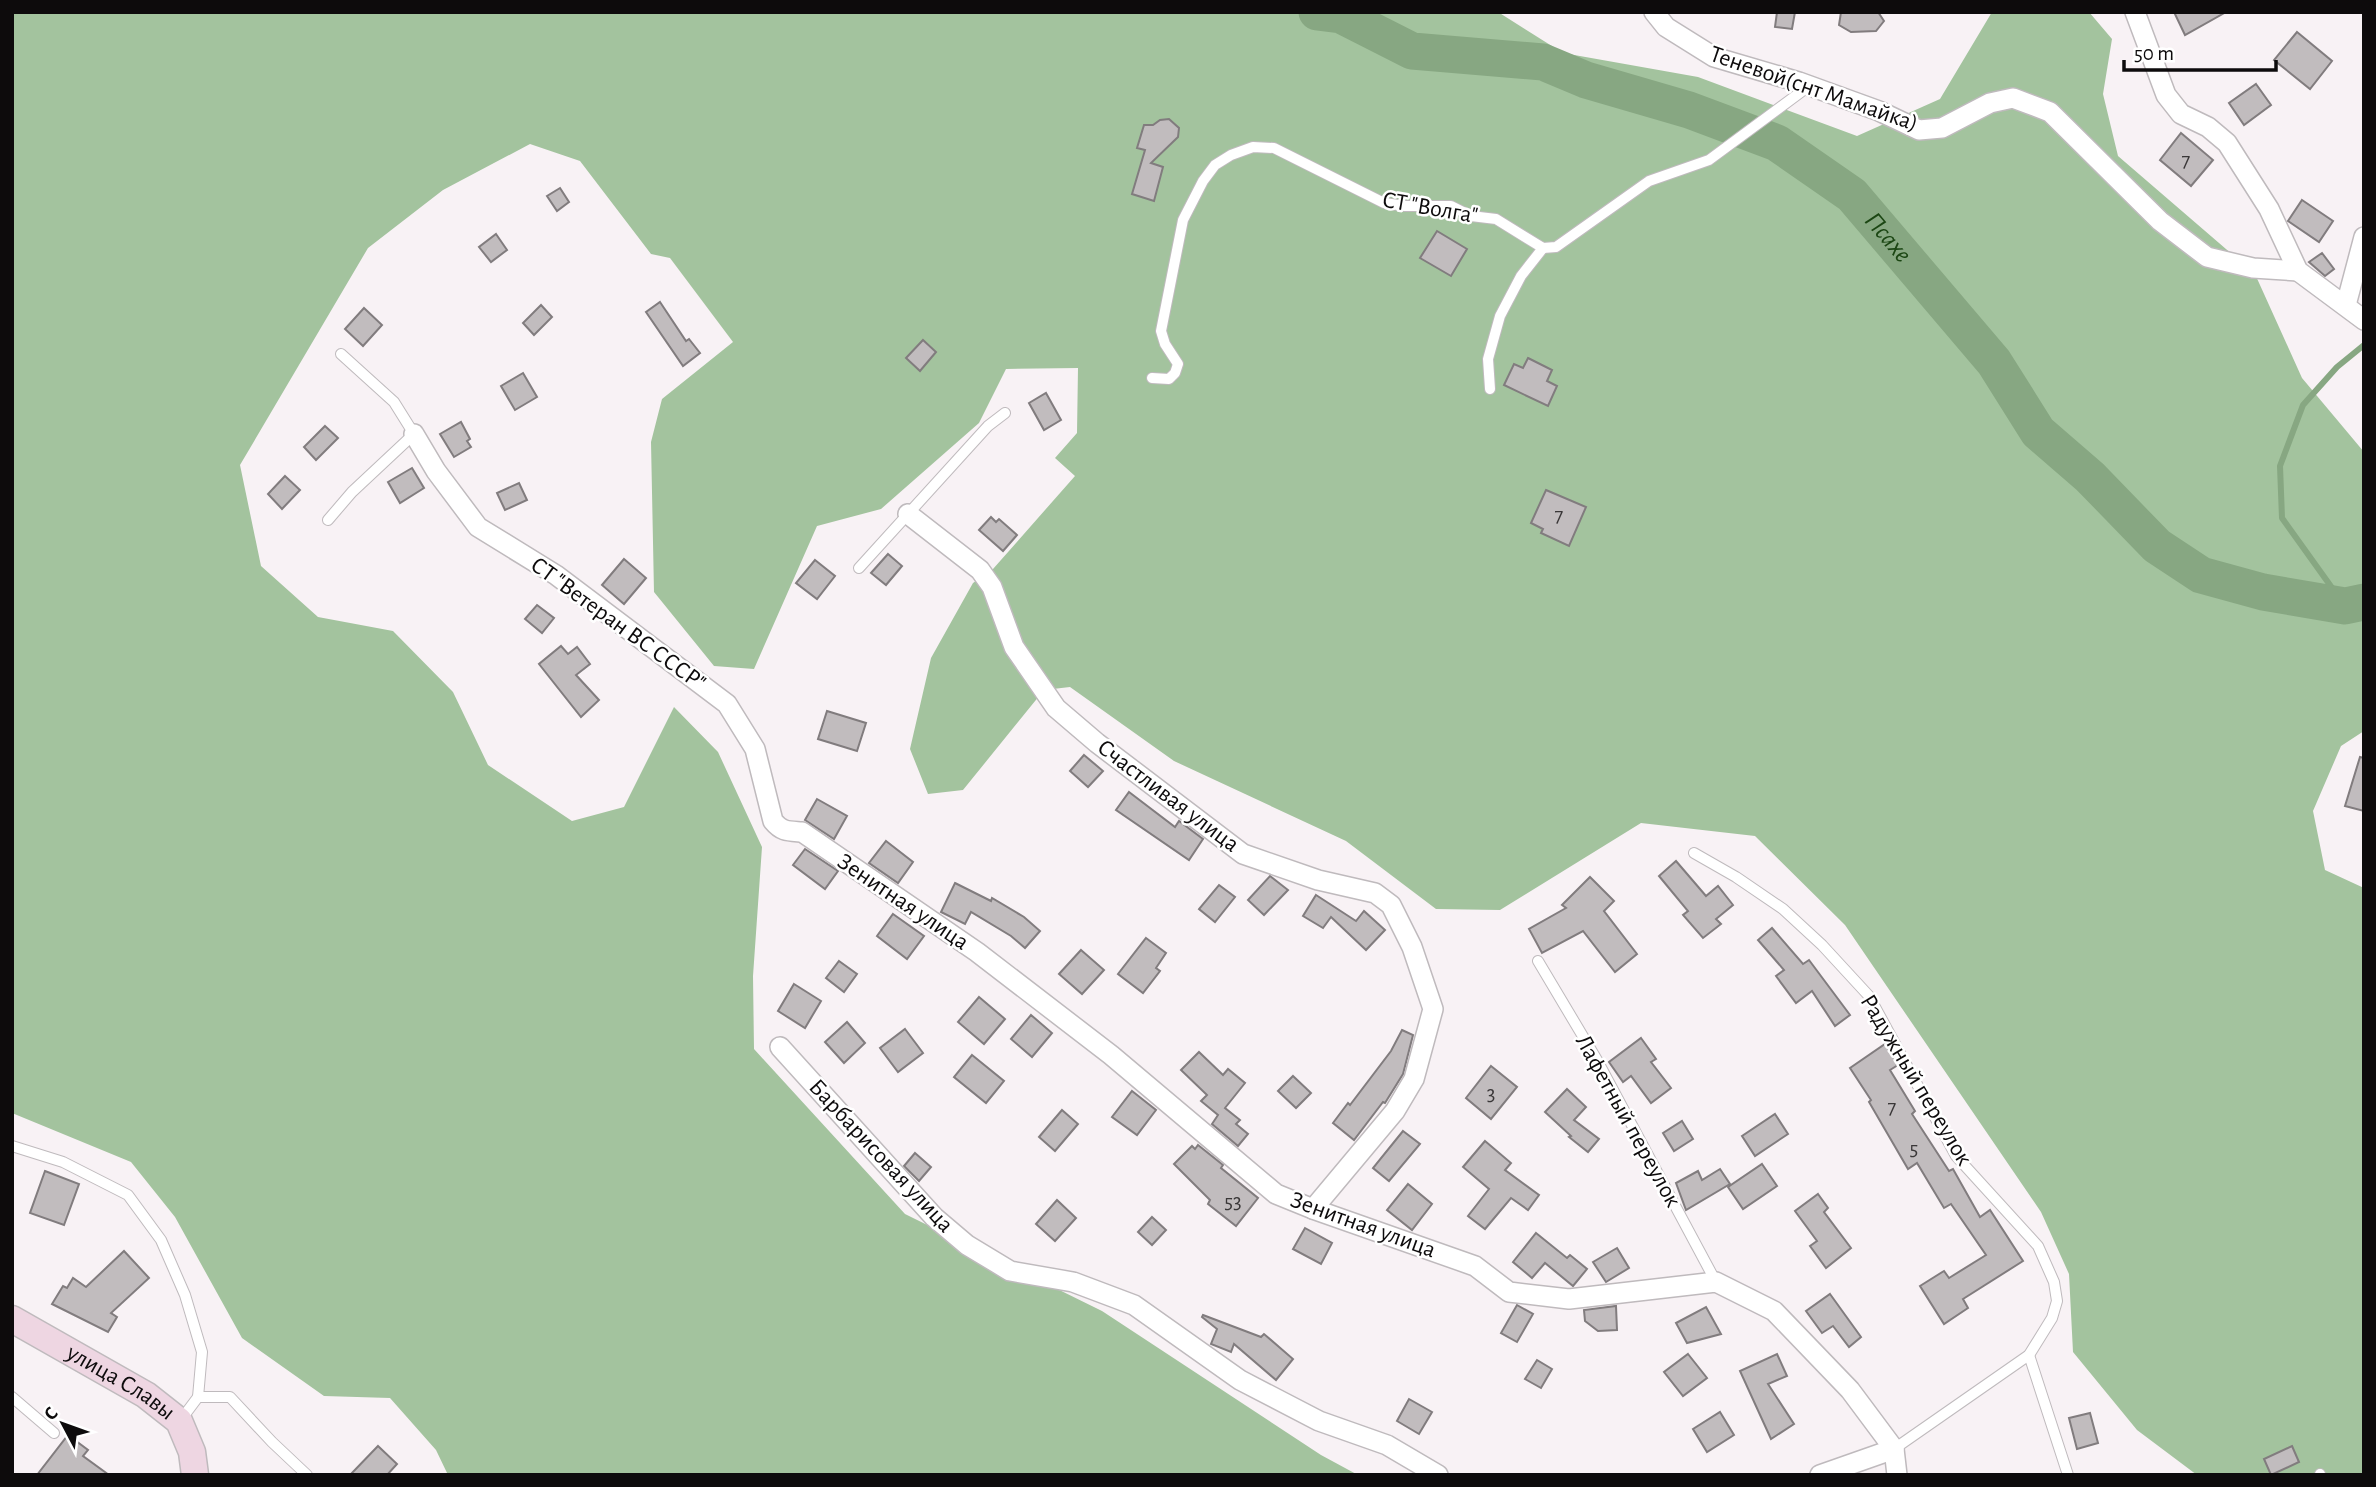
<svg xmlns="http://www.w3.org/2000/svg" width="2376" height="1487" viewBox="0 0 2376 1487" font-family="'Alegreya Sans',sans-serif">
<style>
.forest{fill:#a3c39e}
.lines{fill:none;stroke-linecap:round;stroke-linejoin:round}
.stream{stroke:#87a782;stroke-width:6}
.river{stroke:#87a782;stroke-width:37}
.building{fill:#c1bcbe;stroke:#817c7e;stroke-width:2}
.lane-casing{stroke:#bfbabd;stroke-width:12}
.street-casing{stroke:#bfbabd;stroke-width:22}
.secondary-casing{stroke:#bfbabd;stroke-width:29}
.lane{stroke:#fff;stroke-width:10}
.street{stroke:#fff;stroke-width:19}
.secondary{stroke:#eed6e2;stroke-width:26}
.labels{text-anchor:middle;dominant-baseline:central;stroke-width:5;stroke-linejoin:round;paint-order:stroke}
.number-label{font-size:21px;fill:#3a3738}
.street-label{font-size:24px;fill:#0d0b0c;stroke:#fff}
.water-label{font-size:26px;font-style:italic;fill:#1b4613;stroke:#fff}
</style>
<rect width="100%" height="100%" fill="#f8f2f5"/>
<polygon class="forest" points="12,12 1498,12 1563,53 1698,77 1857,136 1940,99 1992,12 2089,12 2112,39 2103,94 2118,156 2255,274 2302,378 2364,452 2364,731 2341,746 2313,811 2325,870 2364,888 2364,1475 2197,1475 2137,1430 2073,1352 2069,1274 2041,1212 1845,925 1755,836 1641,823 1500,910 1436,909 1346,841 1174,761 1070,687 1044,690 963,790 928,794 910,749 931,658 973,583 993,569 1075,476 1055,458 1077,433 1078,368 1006,369 979,423 881,509 817,526 754,669 714,666 654,592 651,442 662,399 733,342 670,258 651,254 580,161 530,144 443,190 368,248 240,465 261,566 318,617 393,631 453,692 488,765 572,821 624,807 674,707 718,752 762,847 753,976 754,1049 905,1214 1102,1311 1321,1455 1358,1475 448,1475 436,1450 390,1398 324,1396 242,1338 175,1217 131,1162 12,1113"/>
<g class="lines">
<polyline class="stream" points="2345,606 2282,518 2280,466 2303,405 2337,367 2364,345"/>
<path class="river" id="s1" d="M 1317,12 L 1341,15 L 1412,51 L 1543,62 L 1586,80 L 1689,110 L 1777,143 L 1852,195 L 1994,362 L 2038,432 L 2090,477 L 2157,546 L 2201,575 L 2263,592 L 2345,606 L 2364,602"/>
</g>
<g class="building">
<polygon points="1777,12 1795,12 1792,29 1775,27"/>
<polygon points="1841,12 1878,12 1884,21 1876,31 1851,32 1839,25"/>
<polygon points="2174,12 2226,12 2185,35"/>
<polygon points="2297,32 2332,61 2310,89 2274,60"/>
<polygon points="2256,84 2271,105 2244,125 2229,103"/>
<polygon points="1169,119 1179,128 1178,137 1151,163 1163,167 1154,201 1132,194 1145,150 1137,148 1144,125 1153,125 1160,120"/>
<polygon points="2181,133 2213,160 2191,186 2160,160"/>
<polygon points="560,188 569,202 557,211 547,196"/>
<polygon points="2302,200 2333,221 2319,242 2288,221"/>
<polygon points="1437,231 1467,249 1451,276 1420,258"/>
<polygon points="496,234 507,250 491,262 479,247"/>
<polygon points="2322,253 2334,269 2325,276 2309,262"/>
<polygon points="660,302 686,341 689,339 700,353 683,366 646,312"/>
<polygon points="541,305 552,317 534,335 523,323"/>
<polygon points="364,308 382,325 363,346 345,329"/>
<polygon points="923,340 936,352 920,371 906,358"/>
<polygon points="1528,358 1552,370 1547,381 1557,386 1548,406 1504,385 1514,364 1523,368"/>
<polygon points="523,373 537,397 515,410 501,386"/>
<polygon points="1046,393 1061,420 1044,430 1029,403"/>
<polygon points="461,422 470,439 467,441 471,447 454,457 440,434"/>
<polygon points="325,426 338,438 316,460 304,447"/>
<polygon points="412,468 424,488 400,503 388,482"/>
<polygon points="285,476 300,490 282,509 268,494"/>
<polygon points="519,483 527,500 505,510 497,493"/>
<polygon points="1546,490 1586,507 1569,546 1541,533 1543,529 1531,523"/>
<polygon points="991,517 996,522 999,519 1017,535 1003,551 979,530"/>
<polygon points="888,554 902,566 886,585 871,573"/>
<polygon points="624,559 646,578 624,604 602,585"/>
<polygon points="815,560 835,576 817,599 796,583"/>
<polygon points="537,605 554,618 542,633 525,619"/>
<polygon points="561,646 568,654 577,647 590,664 576,675 599,700 581,717 539,664"/>
<polygon points="827,711 866,723 857,751 818,739"/>
<polygon points="1084,755 1103,771 1088,787 1070,771"/>
<polygon points="2360,757 2364,758 2364,811 2345,806"/>
<polygon points="1129,792 1175,827 1179,821 1203,839 1189,860 1116,810"/>
<polygon points="817,799 847,816 834,839 805,820"/>
<polygon points="886,841 913,862 898,883 869,863"/>
<polygon points="805,849 838,871 825,889 793,865"/>
<polygon points="1676,861 1706,896 1718,886 1733,905 1716,919 1721,924 1703,938 1683,915 1688,911 1659,876"/>
<polygon points="1270,876 1288,890 1264,915 1248,900"/>
<polygon points="1590,877 1614,901 1604,911 1637,954 1615,972 1583,931 1542,953 1529,929 1566,908 1562,905"/>
<polygon points="955,883 991,901 992,898 1024,917 1040,931 1025,948 1011,936 971,912 965,924 941,912"/>
<polygon points="1219,885 1235,897 1215,922 1199,909"/>
<polygon points="1316,895 1356,921 1364,911 1385,930 1366,950 1331,917 1323,928 1303,916"/>
<polygon points="893,914 924,936 907,959 877,936"/>
<polygon points="1772,928 1803,964 1809,960 1850,1015 1835,1026 1812,991 1796,1003 1776,976 1784,970 1758,940"/>
<polygon points="1146,938 1166,953 1156,968 1160,971 1143,993 1118,974"/>
<polygon points="1081,950 1104,970 1082,994 1059,974"/>
<polygon points="839,961 857,974 844,992 826,978"/>
<polygon points="794,984 821,1001 805,1028 778,1011"/>
<polygon points="979,997 1005,1019 984,1044 958,1022"/>
<polygon points="1031,1015 1052,1033 1032,1057 1011,1039"/>
<polygon points="847,1022 865,1043 844,1063 825,1042"/>
<polygon points="905,1029 923,1053 898,1072 880,1048"/>
<polygon points="1402,1030 1413,1035 1403,1074 1385,1103 1383,1102 1354,1140 1333,1123 1348,1103 1350,1105 1391,1051"/>
<polygon points="1641,1038 1656,1059 1651,1062 1671,1088 1651,1103 1631,1076 1623,1082 1609,1062"/>
<polygon points="1885,1044 1898,1065 1890,1070 1915,1111 1912,1114 1949,1171 1953,1169 1980,1217 1990,1210 2023,1261 1963,1299 1968,1308 1944,1324 1920,1286 1944,1271 1949,1278 1986,1255 1951,1204 1944,1208 1917,1163 1908,1169 1869,1102 1871,1100 1850,1068"/>
<polygon points="1199,1052 1223,1075 1228,1069 1245,1083 1225,1108 1240,1120 1236,1124 1248,1134 1238,1146 1212,1124 1218,1115 1201,1101 1207,1095 1181,1070"/>
<polygon points="972,1055 1004,1081 986,1103 954,1077"/>
<polygon points="1491,1066 1517,1087 1491,1119 1466,1098"/>
<polygon points="1293,1076 1311,1093 1296,1108 1278,1091"/>
<polygon points="1567,1089 1586,1107 1574,1120 1599,1139 1588,1152 1569,1137 1571,1136 1545,1112"/>
<polygon points="1132,1091 1156,1110 1137,1135 1112,1117"/>
<polygon points="1062,1110 1078,1124 1055,1151 1039,1137"/>
<polygon points="1775,1114 1788,1134 1755,1156 1742,1136"/>
<polygon points="1682,1121 1693,1139 1674,1151 1663,1133"/>
<polygon points="1403,1131 1420,1144 1389,1181 1373,1168"/>
<polygon points="1485,1141 1511,1163 1505,1170 1539,1195 1528,1210 1511,1198 1485,1229 1468,1216 1489,1189 1463,1167"/>
<polygon points="1198,1145 1223,1165 1221,1168 1258,1198 1236,1226 1208,1204 1210,1200 1174,1164 1192,1146 1195,1149"/>
<polygon points="915,1153 931,1167 919,1181 904,1166"/>
<polygon points="1762,1164 1777,1186 1743,1209 1728,1187"/>
<polygon points="1720,1169 1730,1184 1686,1210 1676,1183 1698,1171 1702,1180"/>
<polygon points="45,1171 79,1184 64,1225 30,1213"/>
<polygon points="1408,1184 1432,1204 1412,1230 1387,1210"/>
<polygon points="1818,1194 1828,1208 1824,1212 1851,1248 1826,1268 1810,1246 1817,1241 1795,1211"/>
<polygon points="1057,1200 1076,1218 1055,1241 1036,1224"/>
<polygon points="1152,1217 1166,1230 1152,1245 1138,1232"/>
<polygon points="1305,1228 1332,1243 1321,1264 1293,1249"/>
<polygon points="1536,1233 1567,1258 1570,1255 1587,1269 1573,1286 1545,1263 1532,1278 1513,1262"/>
<polygon points="1617,1248 1629,1268 1606,1282 1593,1262"/>
<polygon points="124,1251 149,1278 111,1313 117,1317 108,1332 52,1304 63,1286 67,1288 73,1278 86,1287"/>
<polygon points="1830,1294 1861,1337 1849,1347 1833,1326 1822,1333 1806,1311"/>
<polygon points="1517,1305 1533,1314 1517,1342 1501,1333"/>
<polygon points="1616,1306 1617,1330 1598,1331 1585,1321 1584,1310"/>
<polygon points="1706,1307 1721,1334 1687,1343 1676,1323"/>
<polygon points="1203,1315 1261,1337 1264,1334 1293,1359 1276,1380 1234,1344 1231,1352 1211,1344 1217,1329 1202,1317"/>
<polygon points="1688,1354 1707,1378 1683,1396 1664,1372"/>
<polygon points="1777,1354 1787,1376 1768,1384 1794,1424 1771,1439 1740,1371"/>
<polygon points="1537,1360 1552,1369 1541,1388 1525,1379"/>
<polygon points="1409,1399 1432,1412 1419,1434 1397,1421"/>
<polygon points="1720,1412 1734,1435 1707,1452 1693,1429"/>
<polygon points="2090,1413 2098,1443 2077,1449 2069,1418"/>
<polygon points="68,1435 88,1450 83,1456 109,1475 37,1475"/>
<polygon points="378,1446 397,1464 387,1475 350,1475"/>
<polygon points="2292,1446 2299,1462 2271,1475 2264,1459"/>
</g>
<g class="lines">
<defs>
<g id="lane">
<polyline points="1152,378 1169,379 1175,373 1178,364 1165,344 1161,331 1183,220 1203,181 1215,165 1231,155 1253,147 1274,148 1384,203 1405,206 1451,206 1471,216 1496,219 1543,248 1556,247 1649,181 1709,160 1809,86"/>
<polyline points="1490,389 1488,359 1500,316 1521,276 1543,248"/>
<polyline points="328,520 352,492 414,434 394,402 341,354"/>
<polyline points="859,568 988,426 1005,413"/>
<polyline points="1694,853 1736,877 1783,909 1822,945 1869,996 1956,1156 2038,1246 2054,1282 2057,1301 2052,1318 2029,1355 1894,1449"/>
<polyline points="1538,961 1597,1060 1716,1282"/>
<polyline points="12,1146 63,1162 128,1195 161,1240 185,1295 202,1352 198,1397"/>
<polyline points="2029,1355 2068,1475"/>
<polyline points="12,1397 54,1433"/>
<polyline points="180,1421 198,1397 230,1397 272,1442 307,1475"/>
<polyline points="2320,1475 2320,1474"/>
</g>
<g id="street">
<polyline points="1654,12 1666,27 1714,57 1799,82 1879,111 1919,130 1942,128 1990,103 2013,98 2050,112 2160,221 2207,257 2253,268 2298,271"/>
<polyline points="2135,12 2166,95 2181,114 2208,127 2227,143 2269,209 2298,271 2364,320"/>
<polyline points="2346,305 2364,237"/>
<path d="M 414,434 L 436,471 L 478,527 L 556,575 L 727,704 L 755,749 L 773,821 C 782,832 788,831 802,832 L 977,952 L 1111,1055 L 1276,1194 L 1313,1209 L 1475,1266 L 1509,1292 L 1569,1299 L 1716,1282 L 1774,1311 L 1850,1390 L 1894,1449 L 1897,1475"/>
<polyline points="908,514 980,570 992,587 1014,647 1056,708 1097,743 1243,854 1318,880 1375,893 1391,905 1412,947 1433,1009 1414,1079 1395,1111 1313,1209"/>
<polyline points="780,1047 934,1217 967,1245 1010,1271 1073,1282 1134,1305 1240,1380 1319,1421 1387,1445 1438,1475"/>
<polyline points="1820,1475 1894,1449"/>
</g>
<g id="secondary">
<path id="s2" d="M 12,1319 L 146,1395 L 179,1421 L 192,1452 L 195,1475"/>
</g>
</defs>
<use href="#lane" class="lane-casing"/>
<use href="#street" class="street-casing"/>
<use href="#secondary" class="secondary-casing"/>
<use href="#lane" class="lane"/>
<use href="#street" class="street"/>
<use href="#secondary" class="secondary"/>
</g>
<g class="labels">
<g class="number-label">
<text x="2186" y="160">7</text>
<text x="1559" y="515">7</text>
<text x="1491" y="1093">3</text>
<text x="1892" y="1107">7</text>
<text x="1914" y="1148">5</text>
<text x="1233" y="1201">53</text>
</g>
<g class="street-label">
<text transform="translate(1814 89) rotate(19)">Теневой(снт Мамайка)</text>
<text transform="translate(1430 208) rotate(10)">СТ "Волга"</text>
<text transform="translate(618 624) rotate(36)">СТ "Ветеран ВС СССР"</text>
<text transform="translate(1168 796) rotate(37)">Счастливая улица</text>
<text transform="translate(903 902) rotate(34)">Зенитная улица</text>
<text transform="translate(1916 1080) rotate(59)">Радужный переулок</text>
<text transform="translate(1628 1121) rotate(61)">Лафетный переулок</text>
<text transform="translate(881 1156) rotate(47)">Барбарисовая улица</text>
<text transform="translate(1363 1225) rotate(20)">Зенитная улица</text>
<text stroke="none"><textPath href="#s2" startOffset="126">улица Славы</textPath></text>
</g>
<g class="water-label">
<text stroke="none"><textPath href="#s1" startOffset="630">Псахе</textPath></text>
</g>
</g>
<rect width="2376" height="1487" fill="none" stroke="#0d0b0c" stroke-width="28"/>
<g transform="translate(63 1424) rotate(311)" stroke="#ffffff" stroke-width="5" paint-order="stroke">
<path d="M0-5L12 26L0 18L-12 26Z" fill="#0d0b0c"/>
<text y="-10" font-size="19" font-weight="bold" text-anchor="middle" fill="#0d0b0c">С</text>
</g>
<path d="M2124 60v10h152v-10" fill="none" stroke="#0d0b0c" stroke-width="3.5"/>
<text x="2134" y="60" font-size="21" fill="#0d0b0c" stroke="#ffffff" stroke-width="5" paint-order="stroke">50 m</text>
</svg>
